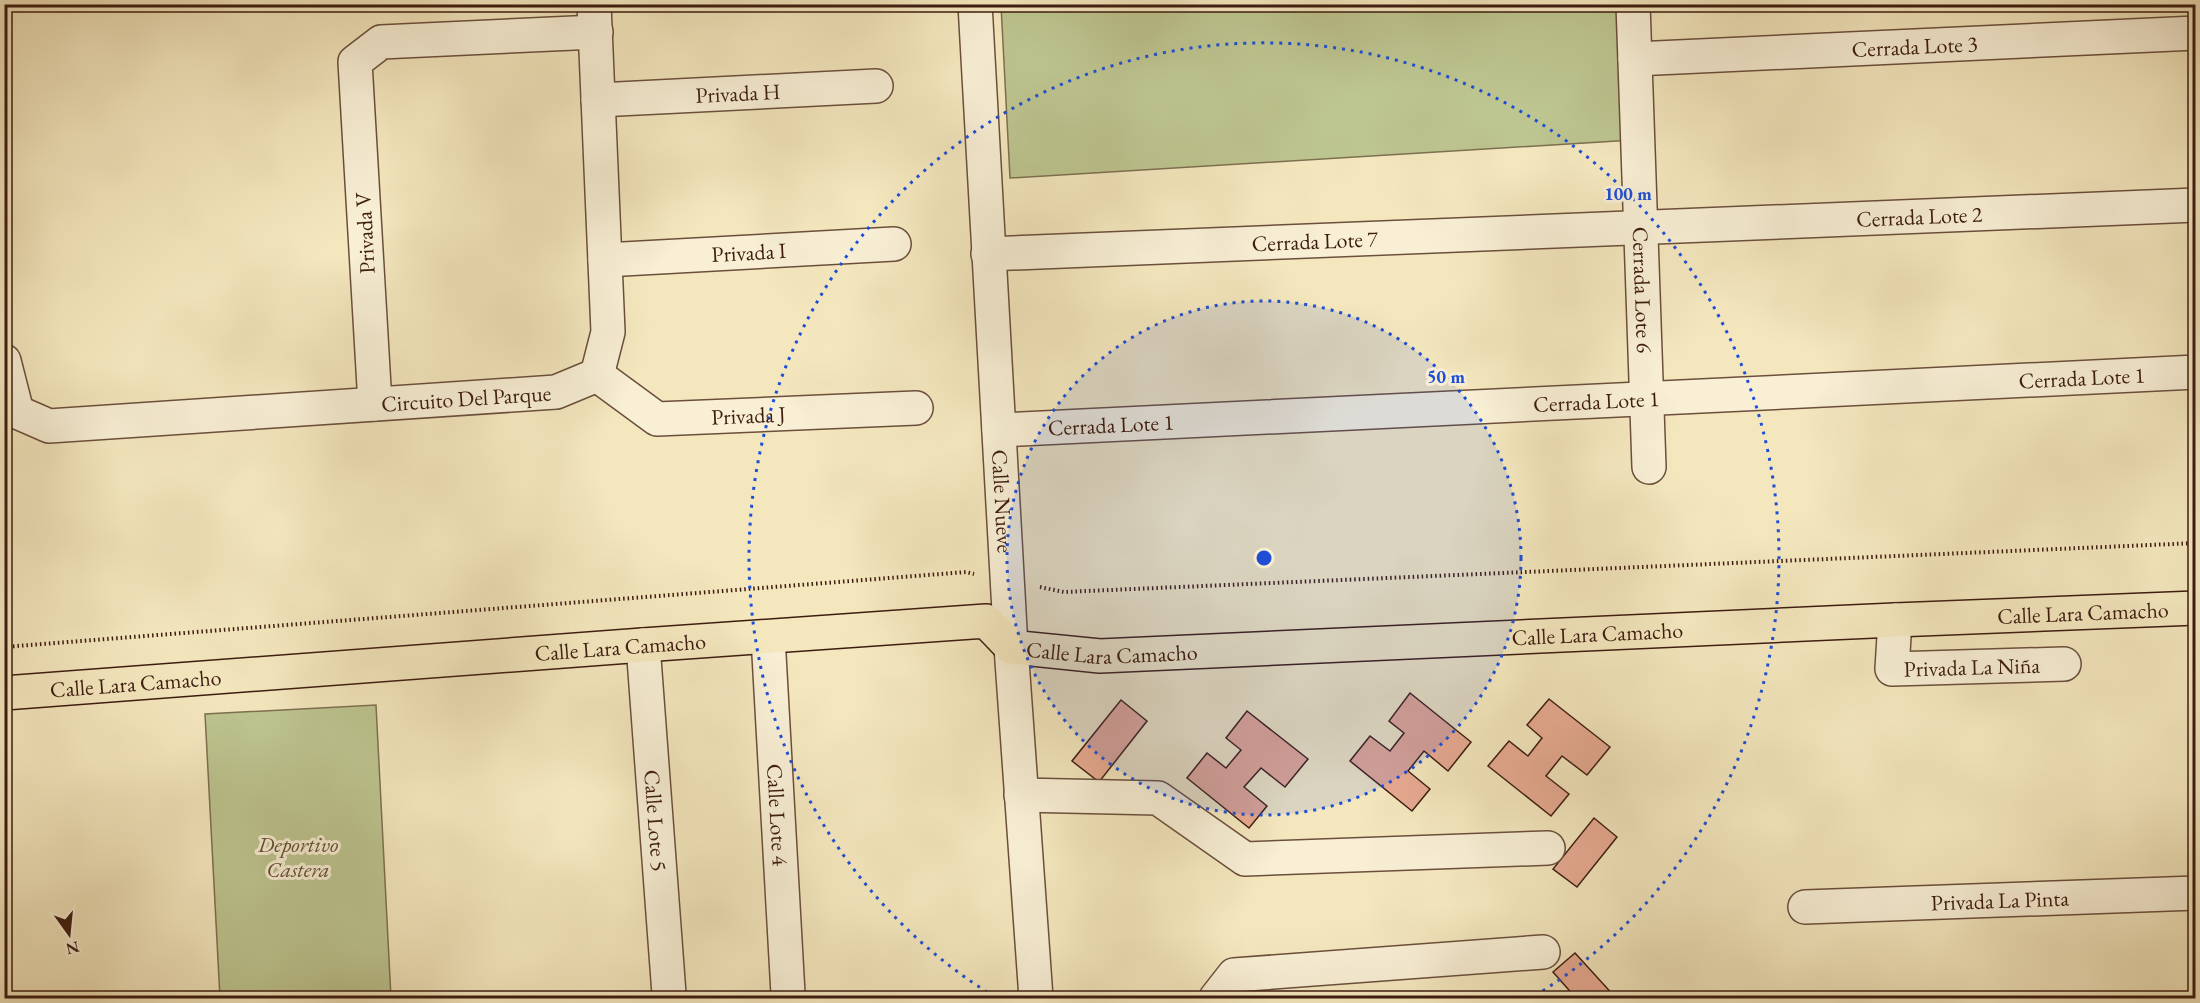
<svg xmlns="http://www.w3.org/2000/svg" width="2200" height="1003" viewBox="0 0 2200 1003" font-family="'EB Garamond',serif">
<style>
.green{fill:#bdc590;stroke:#7d7050;stroke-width:1.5}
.building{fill:#e7aa92;stroke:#3d1c10;stroke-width:1.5}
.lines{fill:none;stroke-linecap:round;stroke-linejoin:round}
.minor-casing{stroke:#6b4f3c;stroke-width:36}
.major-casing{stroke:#3d1c10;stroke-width:36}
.path{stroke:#3d1c10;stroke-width:4;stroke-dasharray:1.5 3;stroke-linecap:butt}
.minor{stroke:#f8efd5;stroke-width:33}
.major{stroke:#f4e7be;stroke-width:33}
.ring{fill:none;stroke:#1d4ed8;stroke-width:3;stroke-dasharray:3 6}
.labels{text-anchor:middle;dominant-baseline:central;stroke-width:6;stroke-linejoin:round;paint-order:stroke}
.street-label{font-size:22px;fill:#3d1c10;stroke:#f8efd5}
.park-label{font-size:22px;font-style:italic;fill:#634f36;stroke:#f8efd5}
.centre{fill:#1d4ed8;stroke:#f8efd5;stroke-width:3}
.ring-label{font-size:18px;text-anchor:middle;font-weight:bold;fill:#1d4ed8;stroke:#f8efd5;stroke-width:6;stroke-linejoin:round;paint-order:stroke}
</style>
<rect width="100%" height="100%" fill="#f4e7be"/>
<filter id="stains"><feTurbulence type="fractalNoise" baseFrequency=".00333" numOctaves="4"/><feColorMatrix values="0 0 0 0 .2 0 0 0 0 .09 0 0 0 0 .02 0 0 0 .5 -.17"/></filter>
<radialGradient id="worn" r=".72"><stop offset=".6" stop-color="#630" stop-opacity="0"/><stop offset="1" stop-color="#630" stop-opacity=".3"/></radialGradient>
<g class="green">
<polygon points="1001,5 1648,5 1649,139 1010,178"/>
<polygon points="376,705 391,998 220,998 205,714"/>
</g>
<g class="building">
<polygon points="1410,693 1471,742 1448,771 1424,751 1408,771 1430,789 1412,811 1350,761 1370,736 1390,751 1404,733 1389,721"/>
<polygon points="1549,699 1610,747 1587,775 1562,756 1546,776 1569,794 1551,816 1488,766 1509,741 1528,756 1542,738 1527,725"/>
<polygon points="1121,700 1147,721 1099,782 1072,761"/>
<polygon points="1247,711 1308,759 1285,787 1261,768 1244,787 1267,806 1249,828 1187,778 1207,753 1226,768 1241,750 1226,738"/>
<polygon points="1594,818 1617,837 1577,887 1553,869"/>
<polygon points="1575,953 1616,998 1576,998 1553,972"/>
</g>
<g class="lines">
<defs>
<g id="minor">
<polyline points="594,4 608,332 597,375"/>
<path id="s1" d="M 975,4 L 1011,647 L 1036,998"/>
<path id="s2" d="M 1633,4 L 1649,467"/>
<path id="s3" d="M 1635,59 L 2196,33"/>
<path id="s4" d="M 598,100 L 876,86"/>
<path id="s5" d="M 988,254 L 2196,205"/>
<path id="s6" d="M 605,260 L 894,244"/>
<polyline points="4,361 17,412"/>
<path id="s7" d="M 597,375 L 657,419 L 916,408"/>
<polyline points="375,404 355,62 381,42 596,32"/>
<path id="s8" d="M 17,412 L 49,426 L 556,392 L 597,375"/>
<path id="s9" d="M 999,430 L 2196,372"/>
<path id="s10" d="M 1895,620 L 1892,669 L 2064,664"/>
<path id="s11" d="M 768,637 L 788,994"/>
<path id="s12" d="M 643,645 L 669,994"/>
<polyline points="1021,795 1158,798 1245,859 1548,848"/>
<path id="s13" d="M 1805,907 L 2196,893"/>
<polyline points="1216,998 1234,975 1543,952"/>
</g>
<g id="major">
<path id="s14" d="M 4,693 L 643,645 L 986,621 L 1011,647 L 1100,656 L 1895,620 L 2196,608"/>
</g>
</defs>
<use href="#minor" class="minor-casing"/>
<use href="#major" class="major-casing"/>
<g class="path">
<polyline points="1040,587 1064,592 2196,543"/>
<polyline points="4,647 966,572 974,574"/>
</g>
<use href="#minor" class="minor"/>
<use href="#major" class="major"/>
</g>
<circle cx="1264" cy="558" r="257" fill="#1d4ed8" fill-opacity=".12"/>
<g class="ring">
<circle cx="1264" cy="558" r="257"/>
<path d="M995 997A515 515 0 1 1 1533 997"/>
</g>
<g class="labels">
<g class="street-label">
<text stroke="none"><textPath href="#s3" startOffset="280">Cerrada Lote 3</textPath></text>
<text stroke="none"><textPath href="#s4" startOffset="140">Privada H</textPath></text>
<text stroke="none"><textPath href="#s5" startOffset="932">Cerrada Lote 2</textPath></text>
<text transform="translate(365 233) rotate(-93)">Privada V</text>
<text stroke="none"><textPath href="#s5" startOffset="327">Cerrada Lote 7</textPath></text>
<text stroke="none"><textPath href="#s6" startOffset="144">Privada I</textPath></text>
<text stroke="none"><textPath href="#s2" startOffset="286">Cerrada Lote 6</textPath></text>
<text stroke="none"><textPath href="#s9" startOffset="1084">Cerrada Lote 1</textPath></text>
<text stroke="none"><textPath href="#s8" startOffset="453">Circuito Del Parque</textPath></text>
<text stroke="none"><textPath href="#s9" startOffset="598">Cerrada Lote 1</textPath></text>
<text stroke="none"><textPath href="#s7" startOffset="166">Privada J</textPath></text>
<text stroke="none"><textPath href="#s9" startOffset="112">Cerrada Lote 1</textPath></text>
<text stroke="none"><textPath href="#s1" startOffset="498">Calle Nueve</textPath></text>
<text stroke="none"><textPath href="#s14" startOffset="2094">Calle Lara Camacho</textPath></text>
<text stroke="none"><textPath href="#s14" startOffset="1608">Calle Lara Camacho</textPath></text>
<text stroke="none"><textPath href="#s14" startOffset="618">Calle Lara Camacho</textPath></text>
<text stroke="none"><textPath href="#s14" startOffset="1122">Calle Lara Camacho</textPath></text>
<text stroke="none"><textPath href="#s10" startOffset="129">Privada La Niña</textPath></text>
<text stroke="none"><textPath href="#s14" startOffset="132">Calle Lara Camacho</textPath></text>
<text stroke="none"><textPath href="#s11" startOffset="178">Calle Lote 4</textPath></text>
<text stroke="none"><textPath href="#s12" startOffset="176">Calle Lote 5</textPath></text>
<text stroke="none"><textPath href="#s13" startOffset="195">Privada La Pinta</textPath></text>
</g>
<g class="park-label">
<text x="298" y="844">Deportivo<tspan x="298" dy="25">Castera</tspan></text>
</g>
</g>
<circle cx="1264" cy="558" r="9" class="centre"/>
<g class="ring-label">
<text x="1628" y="200">100 m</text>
<text x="1446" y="383">50 m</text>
</g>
<rect width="2200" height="1003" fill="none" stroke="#f4e7be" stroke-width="24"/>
<rect x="6" y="6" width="2188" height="991" fill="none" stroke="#3d1c10" stroke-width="3"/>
<rect x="12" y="12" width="2176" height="979" fill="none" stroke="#3d1c10" stroke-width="1.5"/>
<g transform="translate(69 934) rotate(165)" stroke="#f8efd5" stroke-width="4.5" paint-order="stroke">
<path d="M0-4.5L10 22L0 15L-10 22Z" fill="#3d1c10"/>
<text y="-9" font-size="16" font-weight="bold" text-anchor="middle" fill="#3d1c10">N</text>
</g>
<rect width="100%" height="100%" filter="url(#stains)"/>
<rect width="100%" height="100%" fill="url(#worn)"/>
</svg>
